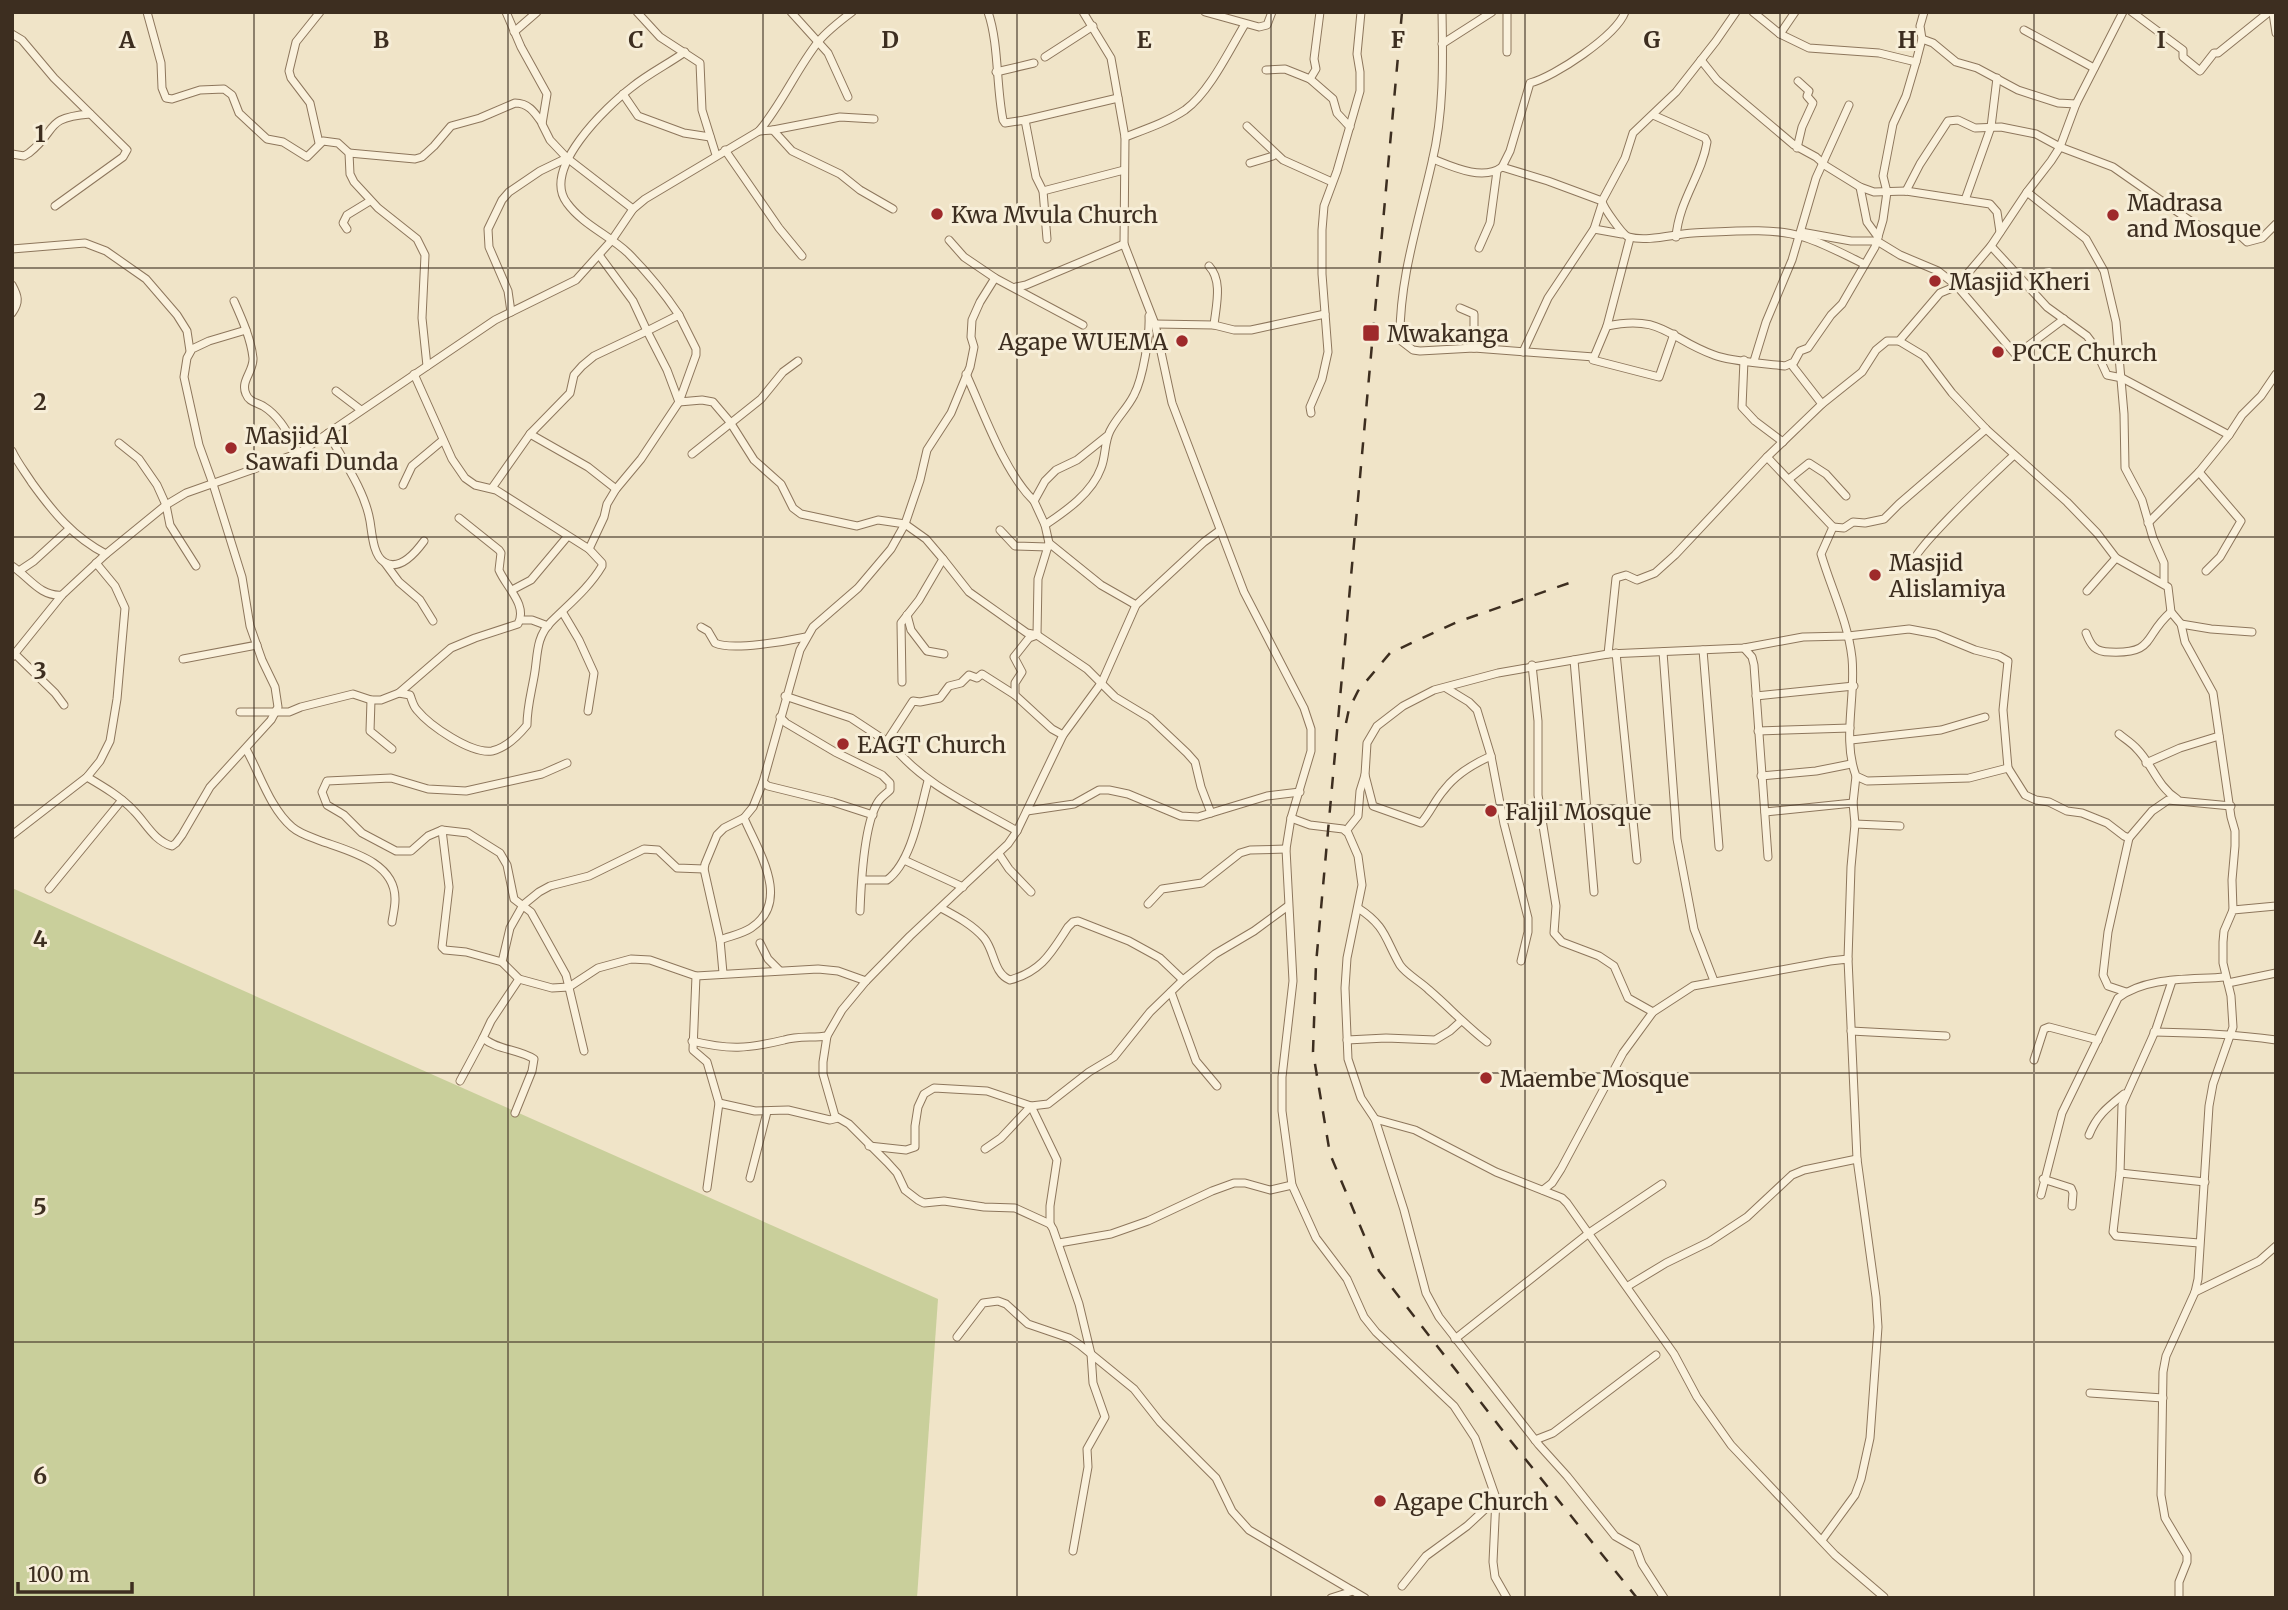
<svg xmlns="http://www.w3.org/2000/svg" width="2288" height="1610" viewBox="0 0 2288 1610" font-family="Merriweather,serif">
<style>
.green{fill:#c9cf9b}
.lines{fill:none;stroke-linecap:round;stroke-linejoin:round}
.street-casing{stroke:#8d765c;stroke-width:9}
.street{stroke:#faf1dc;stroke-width:7}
.rail{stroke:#3d2e20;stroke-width:2.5;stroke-dasharray:12 12;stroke-linecap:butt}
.grid{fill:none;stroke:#3d2e20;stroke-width:2;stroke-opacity:0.55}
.poi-dot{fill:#9e2a2b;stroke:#f7eed8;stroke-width:2.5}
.labels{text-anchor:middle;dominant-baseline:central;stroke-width:6;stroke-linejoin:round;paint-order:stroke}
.poi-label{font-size:23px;fill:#3d2e20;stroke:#f7eed8;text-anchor:start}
.grid-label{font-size:23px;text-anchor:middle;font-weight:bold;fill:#3d2e20;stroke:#f7eed8;stroke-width:6;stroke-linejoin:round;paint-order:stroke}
</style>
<rect width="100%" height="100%" fill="#f0e4c8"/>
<polygon class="green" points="12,888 938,1299 917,1598 12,1598"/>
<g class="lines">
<defs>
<g id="street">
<polyline points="147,12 161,63 162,88 166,98 172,99 200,90 224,89 232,95 239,113 267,139 283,142 307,157 323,141 338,143 349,153 350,174 354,182 378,208 417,239 425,255 422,318 427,366"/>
<polyline points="506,12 521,47 547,94 542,124 550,140 567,158 633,209"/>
<polyline points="637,12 660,37 700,63 702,110 716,155"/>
<polyline points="791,12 828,53 848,97"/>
<path d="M 988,12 C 999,44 996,85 1003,120 L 1005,123 L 1025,120 L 1036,177 L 1043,191 L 1047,239"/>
<polyline points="1083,12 1111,58 1125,137 1124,244 1155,324 1172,403 1244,592 1304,708 1311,729 1311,751 1291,818 1286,849 1293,981 1282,1077 1282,1111 1292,1185 1316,1238 1347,1279 1364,1317 1376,1332 1454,1406 1475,1438 1496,1498 1493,1562 1495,1577 1507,1598"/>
<polyline points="1205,12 1259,27 1267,25 1272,12"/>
<polyline points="1320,12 1314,59 1316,69 1310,79 1333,99 1337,113 1350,127"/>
<path d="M 1442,12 C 1443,62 1444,113 1432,162 C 1419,220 1399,279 1400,340 L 1413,350 L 1420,351 L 1474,348 L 1594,357 L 1607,326 C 1662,314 1669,339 1714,355 C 1732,362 1764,363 1785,366 L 1794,362 L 1800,351 L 1808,348 L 1831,315 L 1842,304 L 1875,247 L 1883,220 L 1887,192 L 1883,176 L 1893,124 L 1906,96 L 1916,62 L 1922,39 L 1920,26 L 1924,12"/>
<path d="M 1736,12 L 1716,41 L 1676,92 L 1633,133 L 1625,158 L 1602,201 C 1603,207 1623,236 1629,237 C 1647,242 1675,234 1693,233 C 1725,232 1770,227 1800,236 C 1822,242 1843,254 1864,264"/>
<polyline points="1753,12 1780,34 1809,48 1879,53 1916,62"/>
<polyline points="2132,12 2183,50 2183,57 2200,71 2214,53 2218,53 2269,12"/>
<polyline points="2273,13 2276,33"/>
<polyline points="2024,30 2094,68"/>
<polyline points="514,32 537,12"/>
<polyline points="12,34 22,40 54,78 127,150 123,157 55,206"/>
<polyline points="1780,34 1795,12"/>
<polyline points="1922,39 1933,43 1956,62 1977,68 2018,90 2058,103 2076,104"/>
<polyline points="1442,44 1492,12"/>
<polyline points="1507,52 1507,12"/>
<polyline points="1045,57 1093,26"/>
<polyline points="1701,60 1717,80 1794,145 1816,157 1826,166 1860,187 1874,192 1906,191 1990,204 1997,212 2000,232"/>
<polyline points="1266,70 1285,69 1310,79"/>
<polyline points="996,72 1034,63"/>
<polyline points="623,94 638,116 684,133 710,137"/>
<path d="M 1653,115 L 1705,138 L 1707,142 C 1702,175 1679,200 1676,237"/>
<polyline points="1025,120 1118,98"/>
<polyline points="1247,126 1283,160 1332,182"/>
<polyline points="773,130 840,117 874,119"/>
<polyline points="759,131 773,130 792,151 840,174 860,190 893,209"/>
<path d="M 1125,137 C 1146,129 1167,122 1185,110 C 1209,93 1230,49 1245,24"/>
<polyline points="319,143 310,103 291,78 289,71 296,42 320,12"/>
<polyline points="1797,148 1802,127 1813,103 1807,96 1809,91 1798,81"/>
<polyline points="725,150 779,228 802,256"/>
<path d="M 349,153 L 415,159 L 422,157 L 434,146 L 451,126 L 480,118 L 515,103 C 529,103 535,113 542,123"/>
<path d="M 12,154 L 24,156 L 29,153 C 59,129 43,118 90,114"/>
<path d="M 1433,159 C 1453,167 1483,181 1502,167 L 1510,151 L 1530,83 C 1554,77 1616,36 1625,12"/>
<polyline points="1250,163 1273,156 1275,153"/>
<polyline points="1502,167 1548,181 1602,201"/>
<polyline points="1860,187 1867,222 1878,237"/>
<polyline points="1043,191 1124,170"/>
<polyline points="1906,191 1920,164 1948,121 1958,120 1975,128 2001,127 2036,134 2060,147 2113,167 2192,222 2213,232 2233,229 2247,242 2262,238 2276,224"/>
<polyline points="2027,192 2086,239 2104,271 2116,322 2124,414 2125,468 2142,500 2153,538 2164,563 2164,582"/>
<polyline points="1965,200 1991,127 1997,78"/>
<polyline points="347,229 343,223 347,215 370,201"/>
<polyline points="1594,229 1622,234"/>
<polyline points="1801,232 1851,241 1877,241 1900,255 1938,271 1957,286 2016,355 2064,319"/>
<polyline points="949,240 964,257 995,278 1083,325"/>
<polyline points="1991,246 2047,307 2087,336 2093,344 2107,375 2122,378 2229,435"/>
<polyline points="1479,248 1490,223 1497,171"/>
<polyline points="12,249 85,243 106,251 146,279 177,315 187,331 190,351"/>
<polyline points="599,255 633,301 647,331 679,315 696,349 696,355 679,402 702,400 713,402 730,422 754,460 781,484 793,508 801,514 857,526 878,520 905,524 926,539 943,559 919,600 901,623 902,682"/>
<path d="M 1209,266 C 1223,281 1216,306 1214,325"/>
<path d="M 12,285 C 18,296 20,302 12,313"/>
<polyline points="1016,287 1026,285 1124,244"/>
<path d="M 234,301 C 242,319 251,339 253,358 C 254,371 240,381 246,394 C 249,402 256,402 263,406 C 281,417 289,436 299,453"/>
<polyline points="1460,308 1474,314 1474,348"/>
<polyline points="511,312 508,291 489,247 488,229 502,200 509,192 540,171 567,158"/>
<path d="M 679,315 C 665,294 647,272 628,253 C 609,235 583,225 567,203 C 541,169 606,107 632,87 C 648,74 668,64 685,52"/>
<polyline points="1155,324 1214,325 1234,330 1251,330 1325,314"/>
<polyline points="1607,326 1630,238"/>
<polyline points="1899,341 1924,356 1952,393 1986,429 2067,502 2097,533 2116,558 2168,587 2171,612 2181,624 2185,642 2213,693 2231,817 2235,831 2235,846 2232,880 2233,910"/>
<polyline points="1523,352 1548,298 1594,229 1602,204"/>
<polyline points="1593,360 1659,377 1674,334"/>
<polyline points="1744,360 1742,407 1755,421 1783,442"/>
<polyline points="1754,361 1766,322 1792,260 1816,178 1849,105"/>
<polyline points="1791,364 1822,404"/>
<polyline points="414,374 452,459 465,478 475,485 496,490 589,549 604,517 607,504 616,489 641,459 679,402 667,370 647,331 594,356 582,366 574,375 570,393 530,434 492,488"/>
<path d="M 966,374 C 984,413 1004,472 1034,501"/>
<polyline points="336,391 361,410"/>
<polyline points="1311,413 1310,407 1322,379 1328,352 1322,274 1322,230 1324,206 1337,171 1360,91 1360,72 1357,54 1361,12"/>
<path d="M 328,433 C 343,460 365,491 370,521 C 372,533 373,555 384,562 C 400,572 416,552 424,541"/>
<polyline points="530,434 588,467 616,489"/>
<path d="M 1107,436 L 1077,460 L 1056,470 L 1045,481 L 1034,501 L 1045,525 C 1066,511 1092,493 1101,468 C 1106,456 1104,443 1110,431 C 1117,417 1127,409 1134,395 C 1143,378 1150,335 1149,316"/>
<polyline points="119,443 139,459 157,485 166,505 170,525 196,566"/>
<path d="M 12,451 C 17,462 25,472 32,483 C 53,512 73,537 106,554"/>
<polyline points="692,454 761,399 783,372 798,361"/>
<path d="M 1767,457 L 1833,527 L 1821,554 C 1831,588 1848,622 1852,658 C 1856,697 1842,739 1856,776 L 1867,781 L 1969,778 L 2008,768 L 2025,795 L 2036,800 L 2049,802 L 2067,811 L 2082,813 L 2107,823 L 2124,836 L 2129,838 L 2152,811 L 2168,800 L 2231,806"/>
<polyline points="2199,472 2241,521 2220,557 2206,571"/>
<polyline points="1789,479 1809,463 1826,474 1846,496"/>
<polyline points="403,485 412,466 443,440"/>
<polyline points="2148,523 2199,472 2229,435 2242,415 2261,396 2276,374"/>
<polyline points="1045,525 1049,543 1101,585 1136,605"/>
<polyline points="1833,527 1844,528 1853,522 1865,523 1884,519 1899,504 1986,429"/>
<polyline points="1000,530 1015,546 1048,547"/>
<polyline points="943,559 969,592 1027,633 1037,635 1038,579 1049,543"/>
<polyline points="385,563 399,582 420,600 433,621"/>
<path d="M 12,566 C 29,577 40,597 62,595 L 106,554 L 166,505 L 186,493 L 299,453 L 495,320 L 576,280 L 612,240 L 633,209 L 645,199 L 759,131 C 782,104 796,70 818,42 C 828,30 840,21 852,12"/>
<path d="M 1910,568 C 1912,549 1996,472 2014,455"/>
<polyline points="19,571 34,561 69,529"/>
<polyline points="512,590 531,580 567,537"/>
<polyline points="2087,591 2116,558"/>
<polyline points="563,613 579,640 594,673 588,711"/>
<polyline points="907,615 911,630 927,651 944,654"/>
<polyline points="521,620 532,620 548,626"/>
<polyline points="2181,624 2211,629 2252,632"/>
<path d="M 701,627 L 708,631 L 715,643 C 732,651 787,641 806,637"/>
<path d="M 2086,633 C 2091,646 2095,652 2110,652 C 2156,654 2143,636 2171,612"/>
<polyline points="1744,648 1752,657 1754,665 1768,857"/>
<polyline points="1703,650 1719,847"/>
<polyline points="1663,652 1677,839 1694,929 1714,981"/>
<polyline points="1616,653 1637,860"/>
<polyline points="15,654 55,693 64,705"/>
<polyline points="1608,654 1616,578 1626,575 1637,580 1655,573 1675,555 1767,457 1822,404 1862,372 1876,350 1887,341 1899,341 1940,293 1957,286 1991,246 2027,192 2051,161 2060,147 2076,104 2123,12"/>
<polyline points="12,657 62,595"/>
<polyline points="183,659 257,645"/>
<polyline points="1574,660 1594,892"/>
<polyline points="1532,665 1538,721 1538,795 1556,906 1554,933 1562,942 1599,956 1614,966 1628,998 1653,1012"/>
<polyline points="1446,688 1469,702 1477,710 1491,756 1504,824 1528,918 1528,932 1521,961"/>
<path d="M 399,693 L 410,695 C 412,700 413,706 417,710 C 430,726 471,754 492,751 C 506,748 518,736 527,725 C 527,708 531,694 534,677 C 538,657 535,638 551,622 C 569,604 589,588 602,566 L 602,563 L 589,549"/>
<path d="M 1015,695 L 982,674 L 977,678 L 969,675 L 961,683 L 949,686 L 940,698 L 920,702 L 913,701 L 889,738 L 894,742 L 893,746 C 925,786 974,806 1017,831"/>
<polyline points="785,696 851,718 892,745"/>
<polyline points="1756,696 1854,686"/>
<polyline points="371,700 370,731 392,749"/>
<path d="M 240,712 L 289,712 L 301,707 L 353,694 L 371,700 L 381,700 L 399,693 L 451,648 L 475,638 L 518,624 C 528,605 506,587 499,570 L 501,553 L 499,550 L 459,518"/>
<path d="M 780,717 L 786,723 L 835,752 L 882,775 L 890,783 L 890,790 C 886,794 881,797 878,802 C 864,824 861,884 860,911"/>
<polyline points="1758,731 1850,728"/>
<path d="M 2119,734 C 2125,739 2132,743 2137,749 C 2152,764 2157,786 2177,799"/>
<polyline points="1063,735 1052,729 1015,695 1015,683 1022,672 1014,657 1029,638 1037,635 1087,669 1115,697 1150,718 1187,753 1195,762 1201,787 1211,813"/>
<polyline points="1851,740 1941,730 1985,717"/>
<path d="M 246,749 C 260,774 270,808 292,827 C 300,834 311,837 321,841 C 349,851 396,862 395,900 C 395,907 393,915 392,922"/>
<polyline points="567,763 542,774 466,791 428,789 391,778 327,781 322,792 327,805 344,815 362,833 396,851 411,851 428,836 442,830 468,833 500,853 507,865 514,899 531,912 566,975 584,1051"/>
<polyline points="2146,763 2180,748 2219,736"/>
<path d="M 1365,775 L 1373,806 L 1421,823 C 1430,813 1435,800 1444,790 C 1456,774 1473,764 1491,756"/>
<polyline points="1761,776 1816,771 1851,764"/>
<path d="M 87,777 C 104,787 121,797 134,811 C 146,823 154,841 172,846 L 176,843 L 182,835 L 210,787 L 271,720 L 278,707 L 275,687 L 262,660 L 250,626 L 242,577 L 213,484 L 199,445 L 184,377 L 187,358 L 192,349 L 209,341 L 246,330"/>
<polyline points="763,782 768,786 833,802 873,815"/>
<polyline points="1027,811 1074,804 1099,790 1109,790 1128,794 1181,816 1198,817 1267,796 1300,792"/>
<polyline points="1765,812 1853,803"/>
<polyline points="1291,818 1310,825 1343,829 1348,833 1358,856 1362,885 1347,958 1345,988 1348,1059 1361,1098 1375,1119 1404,1210 1426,1293 1439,1317 1539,1445 1567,1476 1615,1536 1636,1548 1642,1564 1664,1598"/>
<polyline points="1855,824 1900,826"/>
<polyline points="442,830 449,887 442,947 445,950 466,952 502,962 519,979 552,988 569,987 598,968 631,959 650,960 696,976 693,1050 707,1062 719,1103 707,1188"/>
<polyline points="1346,831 1358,816 1360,791 1365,775 1367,743 1377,726 1403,706 1434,690 1498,673 1608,654 1744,648 1803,637 1848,636 1909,629 1936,634 1975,650 1999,656 2008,661 2003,710 2008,768"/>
<polyline points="12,835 87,777 100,761 110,741 117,699 125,608 115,586 96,563"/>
<polyline points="999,854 1009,869 1031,892"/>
<polyline points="904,860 963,887"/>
<path d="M 863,880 L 887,880 C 912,862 920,810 928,781"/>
<polyline points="49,889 122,800"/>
<polyline points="1148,904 1162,889 1202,883 1240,853 1250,850 1286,849"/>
<path d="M 941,908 C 956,916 973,925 984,938 C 995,951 993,973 1010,980 C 1042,971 1051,953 1068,927 L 1073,922 L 1078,921 L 1129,941 L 1160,958 L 1183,980"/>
<path d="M 1358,908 C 1386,926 1385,939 1400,965 C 1406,974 1421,982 1429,990 C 1449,1007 1466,1026 1487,1042"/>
<path d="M 720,940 C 730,936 742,934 751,928 C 792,901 758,851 744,818"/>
<polyline points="760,943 768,959 779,970"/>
<polyline points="1848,959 1851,867 1855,824 1853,803 1856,776"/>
<polyline points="502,962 510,928 523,905 539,892 550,886 589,876 644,849 658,850 677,868 704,869"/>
<polyline points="723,973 720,940 704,869 705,864 717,835 724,828 744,818 753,807 763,782 800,650 813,627 858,588 891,549 905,524 920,480 927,450 951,413 970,367 974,347 971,337 972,320 980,302 995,278"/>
<polyline points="696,976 818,969 838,971 866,981"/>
<polyline points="2172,981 2156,1029 2122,1105 2120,1173 2113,1232 2116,1236 2199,1243"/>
<polyline points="2228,983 2276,973"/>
<polyline points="1171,992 1196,1061 1217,1086"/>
<polyline points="2126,992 2108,986 2103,975 2108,932 2129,838"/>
<polyline points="1851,1031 1946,1036"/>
<path d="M 2154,1032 C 2195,1033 2235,1034 2276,1040"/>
<polyline points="1347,1040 1386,1038 1435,1040 1450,1031 1461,1021"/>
<path d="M 692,1041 C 729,1050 747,1049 784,1040 C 797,1036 813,1038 827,1036"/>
<polyline points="2034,1060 2044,1029 2049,1027 2098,1040"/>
<polyline points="460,1081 483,1038"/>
<polyline points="719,1103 755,1111 788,1110 830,1120 838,1118"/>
<path d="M 515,1113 L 532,1071 L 534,1059 C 518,1049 497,1050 483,1038 L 491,1021 L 519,979"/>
<polyline points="1375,1119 1415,1130 1496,1172 1562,1198 1567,1203 1674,1354 1697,1397 1731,1445 1835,1555 1884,1597"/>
<path d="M 2089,1135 C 2097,1115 2108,1107 2124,1094"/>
<polyline points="869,1146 906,1150 915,1147 915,1126 918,1107 924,1094 934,1088 987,1091 1031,1106 1057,1160 1050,1206 1050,1224"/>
<polyline points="985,1149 1001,1138 1031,1106 1048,1104 1089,1072 1114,1057 1150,1012 1183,980 1215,954 1254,931 1288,906"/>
<polyline points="2120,1173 2205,1182"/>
<polyline points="750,1178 767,1112"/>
<polyline points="2043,1179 2071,1188 2073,1193 2072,1206"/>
<polyline points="1543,1190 1552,1183 1561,1169 1623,1053 1653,1012 1693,986 1830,961 1848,959 1857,1159 1876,1297 1878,1327 1870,1438 1861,1479 1855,1495 1822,1540"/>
<path d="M 2041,1195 L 2062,1113 L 2118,998 C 2147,976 2191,980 2225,977"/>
<polyline points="1059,1243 1111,1234 1148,1221 1212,1191 1234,1183 1245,1183 1270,1190 1292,1185"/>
<polyline points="1628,1286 1666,1263 1709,1242 1747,1217 1792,1175 1804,1170 1857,1159"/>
<polyline points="2195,1292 2259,1261 2276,1246"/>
<polyline points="957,1337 983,1303 998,1301 1006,1304 1028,1324 1069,1338 1080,1345 1134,1389 1160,1422 1216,1478 1232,1511 1249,1530 1365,1598"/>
<polyline points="1455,1339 1589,1233 1662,1184"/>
<polyline points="2090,1393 2163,1398"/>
<polyline points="1535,1440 1553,1433 1656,1355"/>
<polyline points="1073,1551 1088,1467 1087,1449 1105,1417 1093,1383 1091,1354 1079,1304 1053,1229 1050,1224 1015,1208 984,1207 944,1201 924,1203 918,1200 905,1190 897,1173 887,1162 849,1124 835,1116 823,1074 823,1062 827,1036 842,1010 866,981 910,936 1008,844 1017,831 1063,735 1102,682 1136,605 1204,542 1219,531"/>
<polyline points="1402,1586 1426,1556 1467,1526 1496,1499"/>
<polyline points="1331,1598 1353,1591"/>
<polyline points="2179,1598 2179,1582 2187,1562 2187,1555 2165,1518 2161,1495 2163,1372 2166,1356 2195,1292 2198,1279 2209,1106 2213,1084 2233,1027 2231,996 2223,963 2223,942 2224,931 2233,910 2276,906"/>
</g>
</defs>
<use href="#street" class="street-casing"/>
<use href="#street" class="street"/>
<g class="rail">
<polyline points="1402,12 1316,964 1313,1052 1330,1154 1379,1271 1510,1440 1637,1598"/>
<polyline points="1346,723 1349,709 1358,691 1390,653 1457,622 1575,581"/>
</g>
</g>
<path class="grid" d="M 254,12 L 254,1598M 508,12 L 508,1598M 763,12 L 763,1598M 1017,12 L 1017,1598M 1271,12 L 1271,1598M 1525,12 L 1525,1598M 1780,12 L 1780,1598M 2034,12 L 2034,1598M 12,268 L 2276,268M 12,537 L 2276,537M 12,805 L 2276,805M 12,1073 L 2276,1073M 12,1342 L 2276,1342"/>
<g class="poi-dot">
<circle cx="937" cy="214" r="7"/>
<circle cx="2113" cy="215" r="7"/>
<circle cx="1935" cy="281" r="7"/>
<rect x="1362" y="324" width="18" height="18" rx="3.5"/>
<circle cx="1182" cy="341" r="7"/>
<circle cx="1998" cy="352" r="7"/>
<circle cx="231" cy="448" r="7"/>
<circle cx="1875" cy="575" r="7"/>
<circle cx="843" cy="744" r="7"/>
<circle cx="1491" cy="811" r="7"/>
<circle cx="1486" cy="1078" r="7"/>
<circle cx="1380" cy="1501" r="7"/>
</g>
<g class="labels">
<g class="poi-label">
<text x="2127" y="202">Madrasa<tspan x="2127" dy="26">and Mosque</tspan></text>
<text x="951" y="214">Kwa Mvula Church</text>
<text x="1949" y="281">Masjid Kheri</text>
<text x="1387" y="333">Mwakanga</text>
<text x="1168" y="341" text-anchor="end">Agape WUEMA</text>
<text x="2012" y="352">PCCE Church</text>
<text x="245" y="435">Masjid Al<tspan x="245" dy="26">Sawafi Dunda</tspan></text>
<text x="1889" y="562">Masjid<tspan x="1889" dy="26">Alislamiya</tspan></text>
<text x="857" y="744">EAGT Church</text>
<text x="1505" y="811">Faljil Mosque</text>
<text x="1500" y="1078">Maembe Mosque</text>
<text x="1394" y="1501">Agape Church</text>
</g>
</g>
<g class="grid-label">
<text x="127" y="48">A</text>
<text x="381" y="48">B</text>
<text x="636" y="48">C</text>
<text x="890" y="48">D</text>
<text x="1144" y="48">E</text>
<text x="1398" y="48">F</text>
<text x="1652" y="48">G</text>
<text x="1907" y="48">H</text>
<text x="2161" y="48">I</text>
<text x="40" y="142">1</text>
<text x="40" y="410">2</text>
<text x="40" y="679">3</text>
<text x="40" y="947">4</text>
<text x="40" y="1215">5</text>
<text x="40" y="1484">6</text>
</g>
<rect width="2288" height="1610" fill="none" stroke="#3d2e20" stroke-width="28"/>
<path d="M18 1582v10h114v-10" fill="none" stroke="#3d2e20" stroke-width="3.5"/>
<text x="28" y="1582" font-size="21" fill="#3d2e20" stroke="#f7eed8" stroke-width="5" paint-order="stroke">100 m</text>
</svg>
